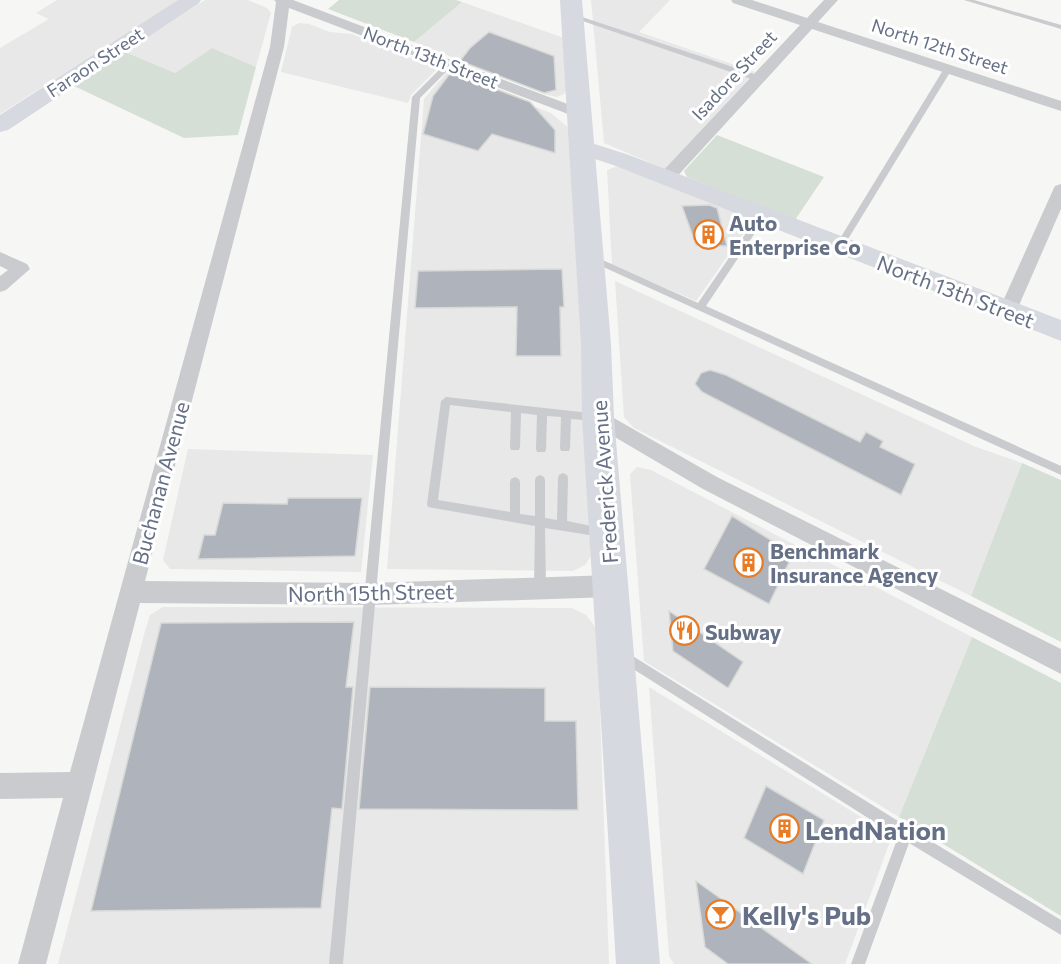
<svg xmlns="http://www.w3.org/2000/svg" width="1061" height="964" viewBox="0 0 1061 964" font-family="Commissioner,sans-serif">
<style>
.built{fill:#e7e8e7}
.green{fill:#d6dfd5}
.building{fill:#afb4bc;stroke:#d8d9d6;stroke-width:1.5}
.lines{fill:none;stroke-linecap:round;stroke-linejoin:round}
.lane{fill:#c9cbcf;fill-rule:evenodd}
.street{fill:#c9cbcf;fill-rule:evenodd}
.secondary{fill:#d6d9df;fill-rule:evenodd}
.primary{fill:#d6d9df;fill-rule:evenodd}
.labels{text-anchor:middle;dominant-baseline:central;stroke-width:6;stroke-linejoin:round;paint-order:stroke}
.far-street-label{font-size:18px;fill:#657086;stroke:#fff}
.poi-label{font-size:21px;font-weight:bold;fill:#657086;stroke:#fff;text-anchor:start}
.street-label{font-size:21px;fill:#657086;stroke:#fff}
.near-poi-label{font-size:26px;font-weight:bold;fill:#657086;stroke:#fff;text-anchor:start}
</style>
<rect width="100%" height="100%" fill="#f6f7f4"/>
<g class="built">
<polygon points="57,0 179,0 0,114 0,48 49,19 36,13"/>
<polygon points="205,0 248,0 267,8 271,13 256,67 212,48 175,73 125,52"/>
<polygon points="591,0 670,0 639,32 755,72 665,169 604,143"/>
<polygon points="462,2 564,38 567,89 564,94 557,97 548,95 414,42"/>
<polygon points="299,23 309,24 330,32 352,34 437,69 411,95 408,103 281,72 292,27"/>
<polygon points="446,73 551,113 569,128 586,397 591,556 585,565 573,571 387,569 424,99"/>
<polygon points="615,167 627,168 753,220 696,301 612,265 607,170"/>
<polygon points="615,281 976,447 1022,463 971,596 634,428 624,417"/>
<polygon points="188,449 373,455 361,572 170,569 163,560"/>
<polygon points="637,467 651,470 972,637 899,817 644,661 630,474"/>
<polygon points="163,607 572,608 586,615 597,629 609,964 58,964 145,631 150,615"/>
<polygon points="649,687 892,836 845,964 674,964 669,956"/>
</g>
<g class="green">
<polygon points="339,0 456,0 462,2 414,42 328,9"/>
<polygon points="212,48 256,67 238,135 184,138 74,86 125,52 175,73"/>
<polygon points="717,135 824,177 795,220 687,177 684,171"/>
<polygon points="1022,463 1061,480 1061,642 971,596"/>
<polygon points="972,637 1061,683 1061,916 899,817"/>
</g>
<g class="building">
<polygon points="489,32 554,56 556,90 544,93 460,61 470,48"/>
<polygon points="451,72 530,102 555,130 555,153 492,134 478,151 423,134 433,96"/>
<polygon points="709,205 717,208 727,246 696,245 682,206"/>
<polygon points="562,269 564,307 560,307 561,356 516,356 517,307 415,308 418,271"/>
<polygon points="710,370 726,375 860,442 866,432 883,441 880,447 915,464 901,495 702,392 695,384 701,373"/>
<polygon points="288,498 362,498 355,556 198,559 204,535 215,535 223,503 287,504"/>
<polygon points="732,516 793,554 769,604 704,569"/>
<polygon points="669,611 743,662 728,688 673,651"/>
<polygon points="354,622 346,687 353,687 342,809 332,808 321,908 91,911 161,623"/>
<polygon points="370,687 545,688 545,721 576,721 578,810 359,809"/>
<polygon points="766,786 824,820 803,874 744,838"/>
<polygon points="696,881 812,964 728,964 705,947"/>
</g>
<g class="lines">
<g class="lane">
<polygon points="964,0 974,0 1061,25 1061,29"/>
<polygon points="573,14 760,76 761,78 754,80 571,17 570,16"/>
<polygon points="446,63 453,65 420,98 343,964 329,964 412,97"/>
<polygon points="945,67 952,69 842,249 836,249 836,245"/>
<polygon points="762,213 765,214 765,218 706,306 1061,466 1061,475 590,261 589,259 590,257 596,257 698,303 759,214"/>
<polygon points="446,397 599,414 600,417 599,420 595,421 571,419 570,448 569,451 561,451 560,448 561,417 547,416 546,449 545,452 537,452 536,449 537,415 521,413 520,447 519,450 511,450 510,447 511,412 450,405 438,500 510,512 510,482 511,479 515,477 519,479 520,482 520,514 535,516 535,480 536,477 540,475 544,477 545,480 545,518 557,520 558,478 559,475 563,473 567,475 568,478 567,521 606,529 607,532 606,535 602,537 545,528 546,588 544,592 540,593 536,592 534,588 535,526 428,507 427,504 441,401"/>
<polygon points="623,650 911,829 1061,920 1061,935 909,843 865,964 851,964 898,837 619,660 617,656 619,652"/>
</g>
<g class="street">
<polygon points="274,0 293,0 586,111 589,114 586,117 576,117 289,8 284,47 145,581 371,583 611,575 619,579 622,586 619,593 611,597 371,605 140,603 46,964 18,964 63,798 0,799 0,773 70,772 270,47 276,2"/>
<polygon points="731,0 752,0 807,18 824,0 838,0 818,22 1061,101 1061,111 812,29 672,182 660,182 658,178 660,174 800,25 733,3"/>
<polygon points="1061,184 1061,209 1017,310 1014,315 1008,317 1002,315 999,310 1053,190 1055,186"/>
<polygon points="0,252 27,264 30,269 6,290 0,292 0,276 8,270 0,266"/>
<polygon points="598,409 717,477 1061,649 1061,674 703,489 591,423 588,417 591,411"/>
</g>
<g class="secondary">
<polygon points="178,0 201,0 198,4 8,130 0,132 0,115"/>
<polygon points="582,140 629,155 1061,320 1061,341 613,165 574,152 571,147 574,142"/>
</g>
<polygon class="primary" points="560,0 582,0 611,344 614,417 660,964 616,964 582,417 581,344"/>
</g>
<defs>
<symbol id="building-ring" viewBox="-11 -11 22 22"><circle r="9.5" fill="#fff" stroke="#e87b23" stroke-width="1.5"/><path d="M-4-6H4V6H1V3H-1V6H-4ZM-2.5-4.3h1.7v1.8h-1.7ZM.8-4.3h1.7v1.8H.8ZM-2.5-1h1.7V.8h-1.7ZM.8-1h1.7V.8H.8Z" fill="#e87b23"/></symbol>
<symbol id="restaurant-ring" viewBox="-11 -11 22 22"><circle r="9.5" fill="#fff" stroke="#e87b23" stroke-width="1.5"/><path d="M-5-6h1v4h1v-4h1v4h1v-4h1v5L-1.5 .5V6h-2V.5L-5-1ZM5-6V6H3V1.5H1.5Q1.5-4 5-6Z" fill="#e87b23"/></symbol>
<symbol id="bar-ring" viewBox="-11 -11 22 22"><circle r="9.5" fill="#fff" stroke="#e87b23" stroke-width="1.5"/><path d="M-6-5H6L.8 .8V4.5H3.5V6h-7V4.5H-.8V.8Z" fill="#e87b23"/></symbol>
</defs>
<g fill-rule="evenodd">
<use href="#building-ring" x="692" y="218" width="33" height="33"/>
<use href="#building-ring" x="732" y="546" width="33" height="33"/>
<use href="#restaurant-ring" x="668" y="614" width="33" height="33"/>
<use href="#building-ring" x="768" y="812" width="33" height="33"/>
<use href="#bar-ring" x="704" y="898" width="33" height="33"/>
</g>
<g class="labels">
<g class="far-street-label">
<text transform="translate(940 46) rotate(18)">North 12th Street</text>
<text transform="translate(431 57) rotate(21)">North 13th Street</text>
<text transform="translate(95 62) rotate(-33)">Faraon Street</text>
<text transform="translate(734 75) rotate(-47)">Isadore Street</text>
</g>
<g class="poi-label">
<text x="729" y="222">Auto<tspan x="729" dy="24">Enterprise Co</tspan></text>
<text x="770" y="550">Benchmark<tspan x="770" dy="24">Insurance Agency</tspan></text>
<text x="705" y="631">Subway</text>
</g>
<g class="street-label">
<text transform="translate(956 291) rotate(21)">North 13th Street</text>
<text transform="translate(604 482) rotate(-94)">Frederick Avenue</text>
<text transform="translate(160 483) rotate(-75)">Buchanan Avenue</text>
<text transform="translate(371 592) rotate(-1)">North 15th Street</text>
</g>
<g class="near-poi-label">
<text x="805" y="829">LendNation</text>
<text x="742" y="914">Kelly's Pub</text>
</g>
</g>
</svg>
